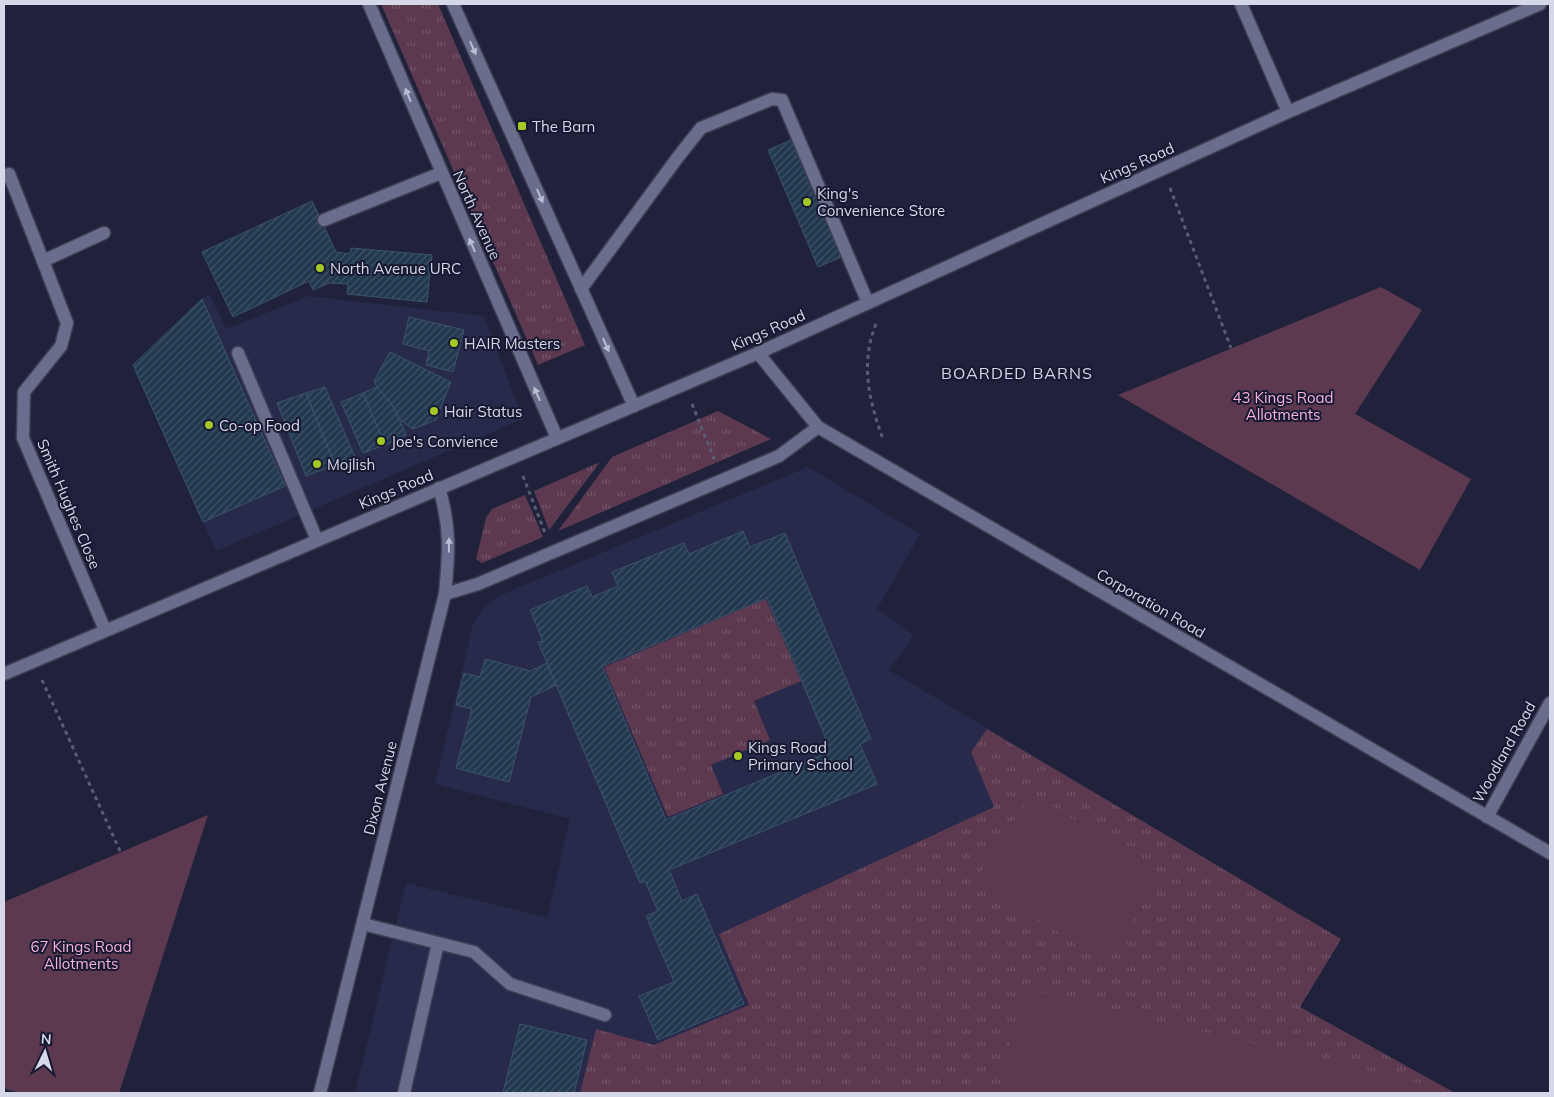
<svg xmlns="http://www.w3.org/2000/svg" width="1554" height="1097" viewBox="0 0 1554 1097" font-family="Mulish,sans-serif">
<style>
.built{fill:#272a4a}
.grass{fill:url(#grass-tufts)}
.garden{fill:#5c394f}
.building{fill:url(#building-hatch);stroke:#3b536a;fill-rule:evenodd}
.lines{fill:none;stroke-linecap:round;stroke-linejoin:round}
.minor-casing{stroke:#3f4056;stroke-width:15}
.path{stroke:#5a5c73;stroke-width:3;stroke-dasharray:4 4;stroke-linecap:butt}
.minor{stroke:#6a6e8c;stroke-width:12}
.oneway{fill:#babed2}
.poi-dot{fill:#a4c825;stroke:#171831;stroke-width:2}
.labels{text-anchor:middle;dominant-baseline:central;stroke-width:4;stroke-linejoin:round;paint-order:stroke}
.poi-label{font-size:15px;fill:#d5d8e9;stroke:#171831;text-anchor:start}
.street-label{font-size:15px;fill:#d5d8e9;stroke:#171831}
.park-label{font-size:15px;fill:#f9b1de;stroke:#171831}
.neighbourhood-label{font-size:16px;letter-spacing:1px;fill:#d5d8e9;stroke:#171831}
</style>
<defs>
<pattern id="grass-tufts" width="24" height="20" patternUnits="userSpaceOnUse" patternTransform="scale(1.25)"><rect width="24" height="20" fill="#5c394f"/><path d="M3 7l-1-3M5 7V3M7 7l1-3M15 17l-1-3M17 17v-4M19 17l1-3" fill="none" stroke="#725568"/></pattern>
<pattern id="building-hatch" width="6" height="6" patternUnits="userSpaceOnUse" patternTransform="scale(1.25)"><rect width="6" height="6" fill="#21384e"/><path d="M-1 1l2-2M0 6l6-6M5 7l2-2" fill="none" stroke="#405468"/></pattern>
</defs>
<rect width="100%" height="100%" fill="#20223c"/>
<g class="built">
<polygon points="210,295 226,329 308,296 484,316 523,419 216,551 133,365 202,299"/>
<polygon points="808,467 920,534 877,609 914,635 889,670 1341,939 1300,1007 1455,1093 355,1093 406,883 547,918 570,819 435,784 473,625 484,607 501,595"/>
</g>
<g class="grass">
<polygon points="381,4 438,4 585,345 538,365"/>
<polygon points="718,411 771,439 558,531 612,457"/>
<polygon points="600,462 549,530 534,491"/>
<polygon points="525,495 543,537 482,563 476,559 486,518 492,509"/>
<polygon points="766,599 801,681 754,701 770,740 711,765 723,794 668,817 604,667"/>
<polygon points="987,729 1341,939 1300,1007 1455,1093 580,1093 596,1029 654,1045 749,1005 719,934 994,807 971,752"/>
</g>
<g class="garden">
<polygon points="1381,287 1422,310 1355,414 1471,479 1420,570 1118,395"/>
<polygon points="1032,793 1161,876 1106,963 976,879"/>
<polygon points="208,815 119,1093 19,1093 4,1088 4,902"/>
<polygon points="1023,989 1419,1083 1416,1093 998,1093"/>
</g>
<g class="building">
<polygon points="796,138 846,255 818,267 768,150"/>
<polygon points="312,201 336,252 350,254 351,248 432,255 427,302 347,294 348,284 329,283 313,290 309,281 233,317 202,252"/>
<polygon points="202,299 285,486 203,522 133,365"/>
<polygon points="409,317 464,330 453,372 426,365 429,351 403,344"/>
<polygon points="390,352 451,382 436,420 413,429 399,419 395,409 377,387 374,381"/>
<polygon points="325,387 355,457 335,465 306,393"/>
<polygon points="377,387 395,409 406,435 385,445 363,393"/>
<polygon points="306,393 335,465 306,476 277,403"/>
<polygon points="363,393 385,445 363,453 341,402"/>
<path d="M 743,531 L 750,547 L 785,533 L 871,739 L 860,744 L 877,784 L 669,870 L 682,901 L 697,894 L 744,1004 L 658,1040 L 639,996 L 674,982 L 646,916 L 658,911 L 645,881 L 640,883 L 623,844 L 538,642 L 543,641 L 530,610 L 587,586 L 592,597 L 618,586 L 612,572 L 684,543 L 689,554 ZM 767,598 L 831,751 L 666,820 L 602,666 Z"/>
<polygon points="485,659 530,671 547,663 556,685 531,697 509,782 456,768 472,709 456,705 464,673 480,677"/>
<polygon points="520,1024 587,1040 574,1093 503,1093"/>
</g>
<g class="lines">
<defs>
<g id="minor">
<polyline points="369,4 557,438"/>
<polyline points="453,4 634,406"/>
<polyline points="1241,4 1288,112"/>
<polyline points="4,177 9,174 43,261"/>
<polyline points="324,220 441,173"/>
<polyline points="104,233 43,261 67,323 61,346 24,392 23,438 105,630"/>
<polyline points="581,289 678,157 701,128 772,99 782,100 868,303"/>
<polyline points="238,353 317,540"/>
<polyline points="758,353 818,427 1550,853"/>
<polyline points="445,594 478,584 779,456 818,427"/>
<polyline points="4,674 758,353 1288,112 1540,4"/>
<polyline points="1487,817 1550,703"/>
<polyline points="363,924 474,952 510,984 605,1015"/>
<path d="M 320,1093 L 445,594 C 449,553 451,528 439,488"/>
<polyline points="404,1093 438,943"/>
</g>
</defs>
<use href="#minor" class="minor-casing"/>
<g class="path">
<polyline points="1170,188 1231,348"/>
<path d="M 876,324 C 860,363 869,401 883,439"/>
<polyline points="692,404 715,461"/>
<polyline points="523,476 545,533"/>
<polyline points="42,680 121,853"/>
</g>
<use href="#minor" class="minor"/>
</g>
<defs><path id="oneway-solid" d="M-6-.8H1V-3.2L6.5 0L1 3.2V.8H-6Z" transform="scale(1.25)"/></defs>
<g class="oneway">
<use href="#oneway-solid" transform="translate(473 48) rotate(66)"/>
<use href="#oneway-solid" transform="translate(408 95) rotate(-113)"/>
<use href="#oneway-solid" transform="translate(540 196) rotate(66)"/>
<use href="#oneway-solid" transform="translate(472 245) rotate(-114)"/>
<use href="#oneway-solid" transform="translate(606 345) rotate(66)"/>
<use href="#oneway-solid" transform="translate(537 394) rotate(-114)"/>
<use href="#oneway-solid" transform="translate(449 545) rotate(-89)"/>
</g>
<g class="poi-dot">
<rect x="517" y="121" width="10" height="10" rx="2.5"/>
<circle cx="807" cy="202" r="5"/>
<circle cx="320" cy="268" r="5"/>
<circle cx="454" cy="343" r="5"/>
<circle cx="434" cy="411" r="5"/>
<circle cx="209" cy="425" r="5"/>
<circle cx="381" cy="441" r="5"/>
<circle cx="317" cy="464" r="5"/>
<circle cx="738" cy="756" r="5"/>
</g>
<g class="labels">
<g class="poi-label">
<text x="532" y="126">The Barn</text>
<text x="817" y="193">King's<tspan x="817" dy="17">Convenience Store</tspan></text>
<text x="330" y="268">North Avenue URC</text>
<text x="464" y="343">HAIR Masters</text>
<text x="444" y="411">Hair Status</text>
<text x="219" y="425">Co-op Food</text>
<text x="391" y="441">Joe's Convience</text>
<text x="327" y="464">Mojlish</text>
<text x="748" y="747">Kings Road<tspan x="748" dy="17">Primary School</tspan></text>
</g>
<g class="street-label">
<text transform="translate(1137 163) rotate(-24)">Kings Road</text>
<text transform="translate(477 215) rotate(66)">North Avenue</text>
<text transform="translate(768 330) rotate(-24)">Kings Road</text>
<text transform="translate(396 489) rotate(-23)">Kings Road</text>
<text transform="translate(69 504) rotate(67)">Smith Hughes Close</text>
<text transform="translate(1151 603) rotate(30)">Corporation Road</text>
<text transform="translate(1504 752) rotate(-61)">Woodland Road</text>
<text transform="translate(380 788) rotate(-76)">Dixon Avenue</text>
</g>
<g class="park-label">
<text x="1283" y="397">43 Kings Road<tspan x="1283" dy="17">Allotments</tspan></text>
<text x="81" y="946">67 Kings Road<tspan x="81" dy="17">Allotments</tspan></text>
</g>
<g class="neighbourhood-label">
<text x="1017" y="373">BOARDED BARNS</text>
</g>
</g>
<rect width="1554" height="1097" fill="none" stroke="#d5d8e9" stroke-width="10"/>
<g transform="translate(45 1052) rotate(5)" stroke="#171831" stroke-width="4" paint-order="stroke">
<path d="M0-4L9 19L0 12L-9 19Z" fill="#d5d8e9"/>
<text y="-8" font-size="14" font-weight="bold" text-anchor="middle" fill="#d5d8e9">N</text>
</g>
</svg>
